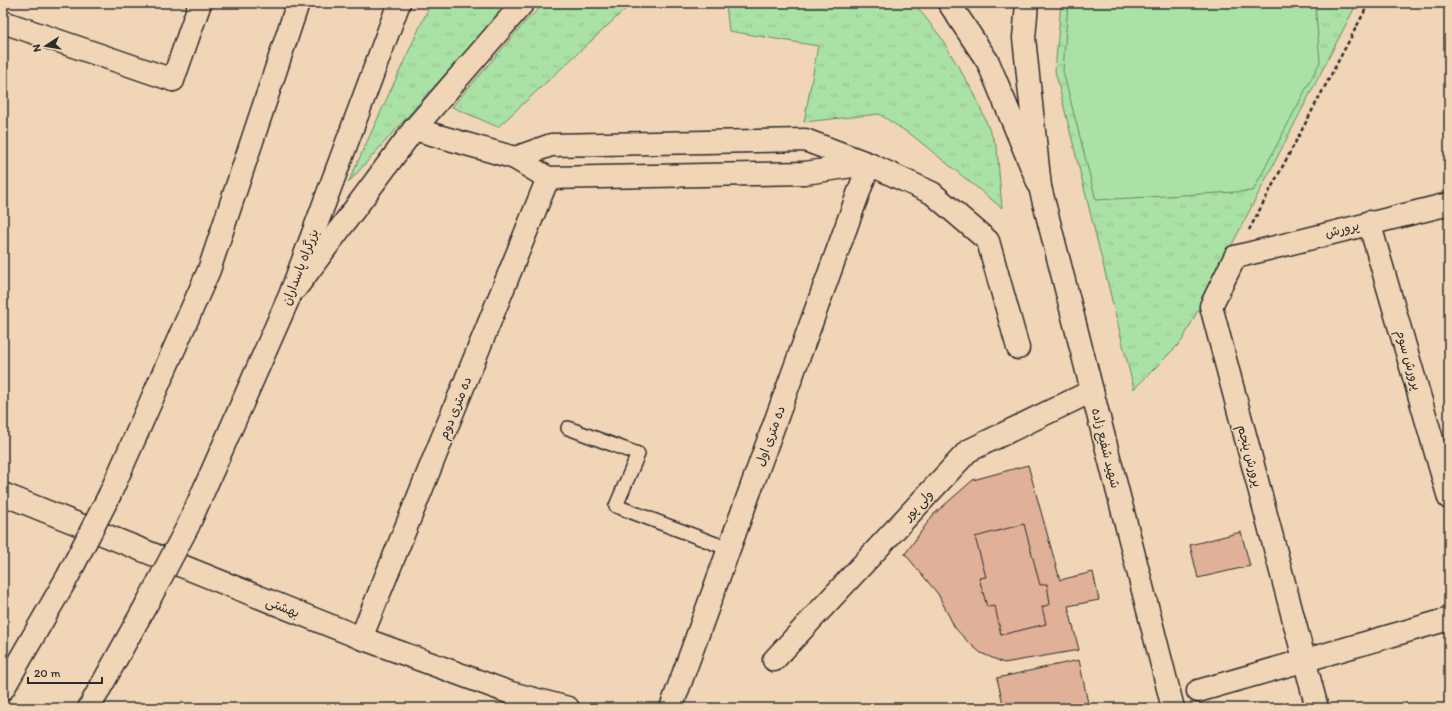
<svg xmlns="http://www.w3.org/2000/svg" width="1452" height="711" viewBox="0 0 1452 711" font-family="Itim,'Playpen Sans Arabic',sans-serif">
<style>
.grass{fill:url(#grass-tufts);stroke:#6a8668}
.garden{fill:#aae1a5;stroke:#6a8668}
.building{fill:#e1b099;stroke:#2b2b2b}
.lines{fill:none;stroke-linecap:round;stroke-linejoin:round}
.lane-casing{stroke:#2b2b2b;stroke-width:16}
.street-casing{stroke:#2b2b2b;stroke-width:25}
.secondary-casing{stroke:#2b2b2b;stroke-width:25}
.highway-casing{stroke:#2b2b2b;stroke-width:25}
.path{stroke:#2b2b2b;stroke-width:2.5;stroke-dasharray:4 3;stroke-linecap:butt}
.lane{stroke:#f1d5b7;stroke-width:13}
.street{stroke:#f1d5b7;stroke-width:22}
.secondary{stroke:#f1d5b7;stroke-width:22}
.highway{stroke:#f1d5b7;stroke-width:22}
.highway-bridge-casing{stroke:#2b2b2b;stroke-width:25;stroke-linecap:butt}
.highway-bridge{stroke:#f1d5b7;stroke-width:22}
.labels{text-anchor:middle;dominant-baseline:central;stroke-width:3;stroke-linejoin:round;paint-order:stroke}
.street-label{font-size:13px;fill:#2b2b2b;stroke:#f1d5b7}
</style>
<defs>
<pattern id="grass-tufts" width="24" height="20" patternUnits="userSpaceOnUse"><rect width="24" height="20" fill="#aae1a5"/><path d="M3 7l-1-3M5 7V3M7 7l1-3M15 17l-1-3M17 17v-4M19 17l1-3" fill="none" stroke="#92c18e"/></pattern>
</defs>
<rect width="100%" height="100%" fill="#f1d5b7"/>
<filter id="ink" filterUnits="userSpaceOnUse"><feTurbulence type="fractalNoise" baseFrequency=".025" numOctaves="2"/><feDisplacementMap in="SourceGraphic" scale="8" xChannelSelector="R" yChannelSelector="G"/><feConvolveMatrix kernelMatrix="1 2 1 2 8 2 1 2 1" color-interpolation-filters="sRGB"/></filter>
<g filter="url(#ink)">
<g class="grass">
<polygon points="430,3 509,3 348,183 429,7"/>
<polygon points="545,3 632,3 498,127 452,107 526,21"/>
<polygon points="722,3 914,3 940,36 975,95 997,148 1002,208 913,136 879,114 804,122 818,46 729,31 726,4"/>
<polygon points="1061,3 1357,3 1182,341 1134,389 1055,71"/>
</g>
<polygon class="garden" points="1068,3 1315,3 1320,62 1253,191 1096,200 1063,71"/>
<g class="building">
<polygon points="1028,465 1060,580 1093,572 1099,600 1068,606 1079,650 1004,663 981,653 969,643 955,628 938,594 905,554 933,515 973,480"/>
<polygon points="1024,524 1040,585 1047,584 1050,604 1042,607 1046,624 1001,635 995,606 987,607 979,578 986,577 975,537"/>
<polygon points="1241,532 1250,566 1198,578 1190,545"/>
<polygon points="1079,660 1089,708 1004,708 997,678"/>
</g>
<g class="lines">
<defs>
<polyline id="lane" points="568,428 638,454 616,506 729,549"/>
<g id="street">
<polyline points="173,80 200,3"/>
<polyline points="414,129 515,158 548,178 805,173 866,164"/>
<polyline points="515,158 551,145 805,140 869,164 932,193 988,241 1018,348"/>
<polyline points="1369,222 1449,498"/>
<polyline points="361,638 548,178"/>
<polyline points="774,660 968,451 1092,391"/>
<polyline points="1198,691 1449,619"/>
<polyline points="671,708 869,164"/>
<polyline points="1317,708 1211,306 1235,257 1449,204"/>
</g>
<g id="secondary">
<polyline points="949,3 988,62 1040,187 1024,38 1027,3"/>
<polyline points="3,22 173,80"/>
<polyline points="1040,187 1173,708"/>
<polyline points="296,288 414,129 523,3"/>
<polyline points="3,494 361,638 511,693 568,708"/>
</g>
<g id="highway">
<polyline points="110,494 209,270 298,3"/>
<polyline points="188,526 290,295 399,3"/>
<polyline points="3,689 68,576"/>
<polyline points="89,708 150,598"/>
</g>
</defs>
<use href="#lane" class="lane-casing"/>
<use href="#street" class="street-casing"/>
<use href="#secondary" class="secondary-casing"/>
<use href="#highway" class="highway-casing"/>
<polyline class="path" points="1249,230 1369,3"/>
<use href="#lane" class="lane"/>
<use href="#street" class="street"/>
<use href="#secondary" class="secondary"/>
<use href="#highway" class="highway"/>
<defs>
<g id="highway-bridge">
<polyline points="68,576 110,494"/>
<polyline points="150,598 188,526"/>
</g>
</defs>
<use href="#highway-bridge" class="highway-bridge-casing"/>
<use href="#highway-bridge" class="highway-bridge"/>
</g>
</g>
<g class="labels">
<g class="street-label">
<text transform="translate(1342 229) rotate(-14)">پرورش</text>
<text transform="translate(300 267) rotate(-69)">بزرگراه پاسداران</text>
<text transform="translate(1409 360) rotate(74)">پرورش سوم</text>
<text transform="translate(455 408) rotate(-68)">ده متری دوم</text>
<text transform="translate(770 436) rotate(-70)">ده متری اول</text>
<text transform="translate(1106 448) rotate(76)">شهید شفیع زاده</text>
<text transform="translate(1250 456) rotate(75)">پرورش پنجم</text>
<text transform="translate(918 505) rotate(-47)">ولی پور</text>
<text transform="translate(283 607) rotate(22)">بهشتی</text>
</g>
</g>
<rect width="1452" height="711" fill="none" stroke="#f1d5b7" stroke-width="16"/>
<rect x="8" y="8" width="1436" height="695" fill="none" stroke="#2b2b2b" stroke-width="1.5" filter="url(#ink)"/>
<g transform="translate(46 46) rotate(258)" stroke="#f1d5b7" stroke-width="3" paint-order="stroke">
<path d="M0-3L7 15L0 10L-7 15Z" fill="#2b2b2b"/>
<text y="-6" font-size="11" font-weight="bold" text-anchor="middle" fill="#2b2b2b">N</text>
</g>
<path d="M28 677v6h74v-6" fill="none" stroke="#2b2b2b" stroke-width="2"/>
<text x="34" y="677" font-size="12" fill="#2b2b2b" stroke="#f1d5b7" stroke-width="3" paint-order="stroke">20 m</text>
</svg>
